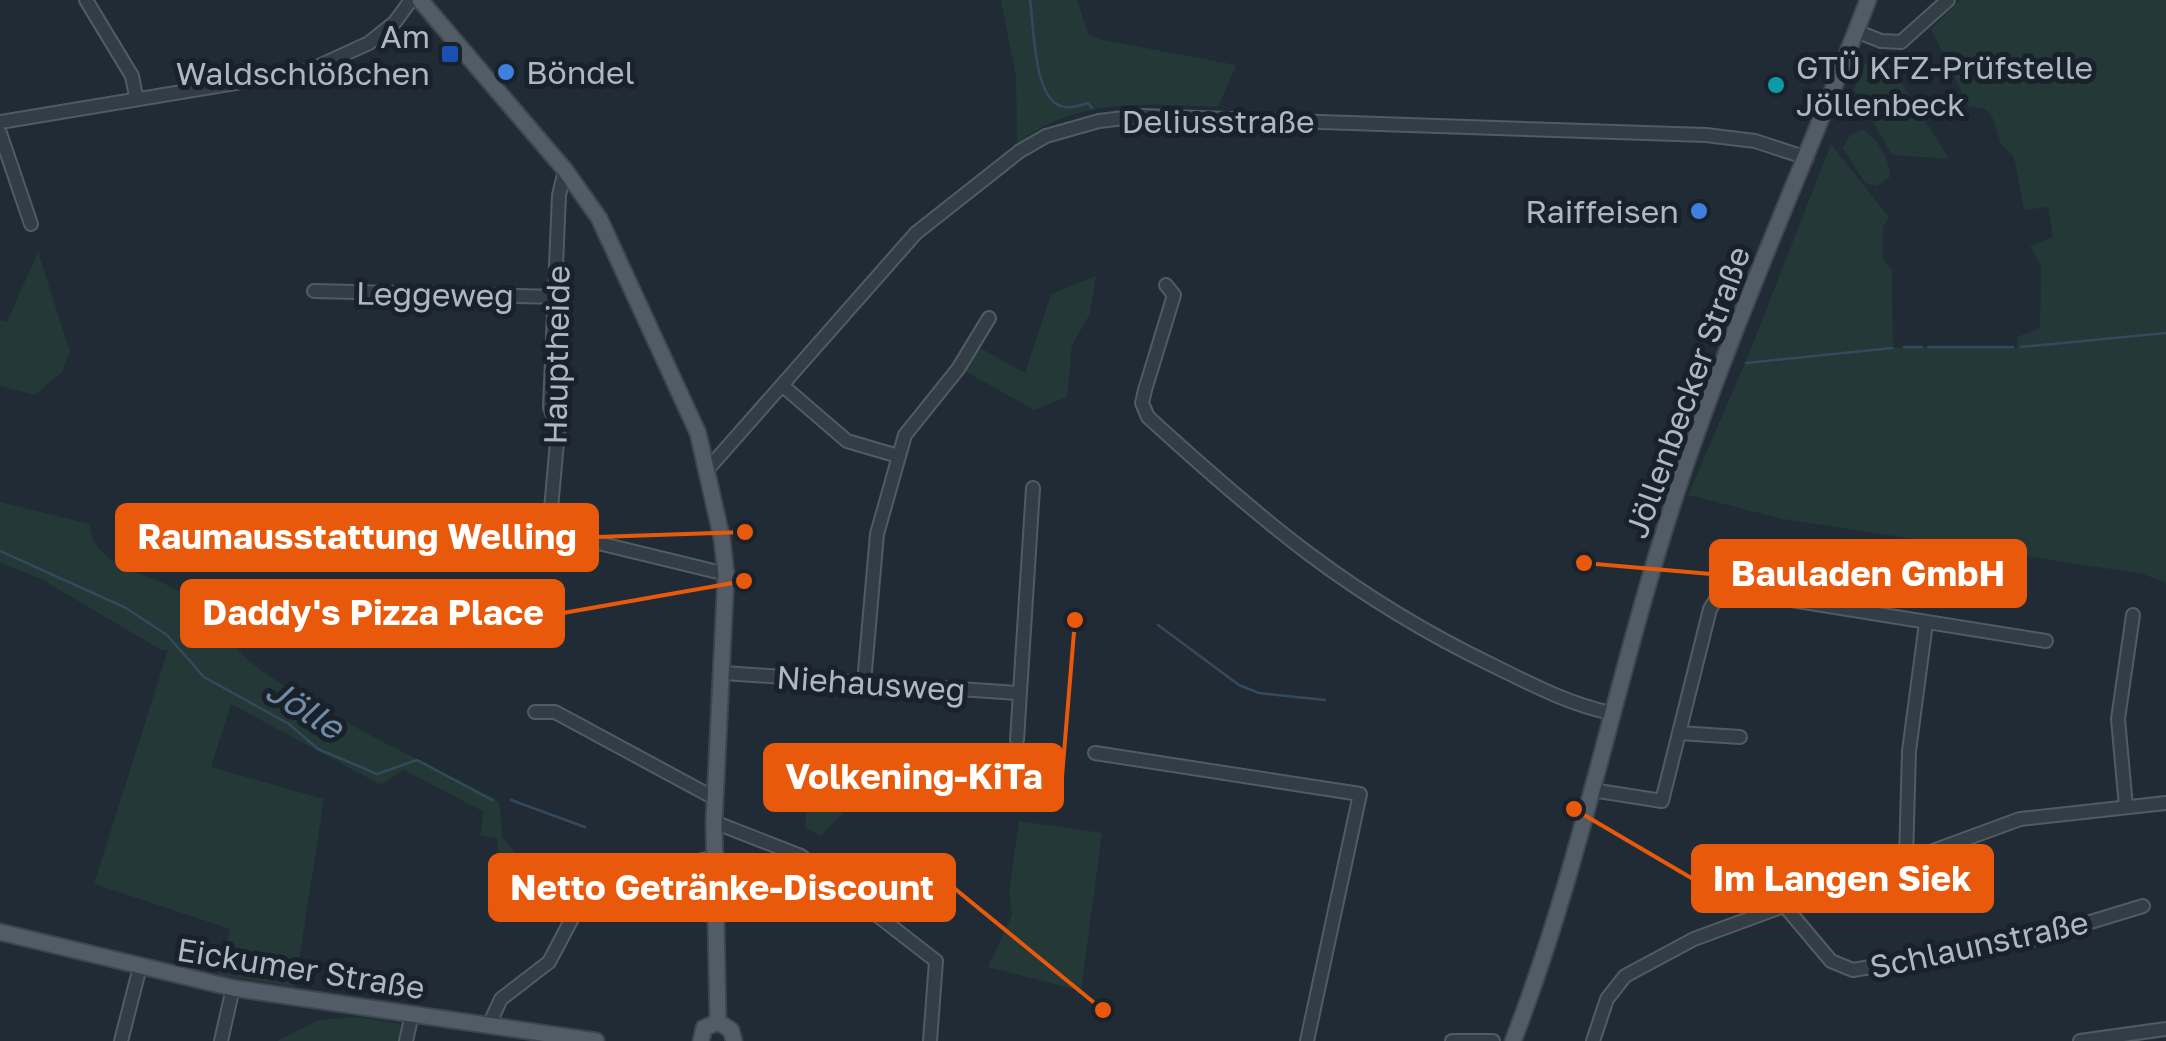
<svg xmlns="http://www.w3.org/2000/svg" width="2166" height="1041" viewBox="0 0 2166 1041" font-family="'Golos Text',sans-serif">
<style>
.green{fill:#233837}
.lines{fill:none;stroke-linecap:round;stroke-linejoin:round}
.stream{stroke:#344a5c;stroke-width:2.5}
.minor-casing{stroke:#515b63;stroke-width:16}
.major-casing{stroke:#3d464f;stroke-width:19}
.minor{stroke:#333d45;stroke-width:12}
.major{stroke:#515c66;stroke-width:15}
.transit-dot{fill:#1a4fb4;stroke:#19222a;stroke-width:4}
.shop-dot{fill:#3f7fe0;stroke:#19222a;stroke-width:4}
.culture-dot{fill:#0f9aa8;stroke:#19222a;stroke-width:4}
.labels{text-anchor:middle;dominant-baseline:central;stroke-width:10;stroke-linejoin:round;paint-order:stroke}
.poi-label{font-size:32px;fill:#adb8c2;stroke:#19222a;text-anchor:end}
.street-label{font-size:32px;fill:#adb8c2;stroke:#19222a}
.water-label{font-size:35px;font-style:italic;fill:#6f8da6;stroke:#19222a}
.leader{fill:none;stroke:#e8590c;stroke-width:4}
.callout-dot{fill:#e8590c;stroke:#19222a;stroke-width:4}
.callout{fill:#e8590c;stroke:#e8590c;stroke-width:4}
.callout-label{font-size:35px;text-anchor:middle;font-weight:bold;fill:#fff}
</style>
<rect width="100%" height="100%" fill="#202b35"/>
<g class="green">
<path d="M 1001,0 L 1077,0 L 1088,33 L 1098,39 L 1236,65 L 1218,107 C 1149,104 1072,97 1017,145 L 1016,77 Z"/>
<polygon points="1960,0 2166,0 2166,583 2143,574 1783,519 1688,495 1748,356 1831,144 1889,217 1883,227 1883,260 1892,269 1893,347 2017,348 2017,337 2040,328 2041,266 2030,246 2053,237 2048,207 2024,210 2014,157 2001,144 1992,116 1985,109 1969,107 1931,29"/>
<polygon points="1878,56 1885,56 1949,159 1892,155 1854,89 1865,64"/>
<path d="M 1863,130 C 1878,138 1890,161 1890,177 L 1877,186 L 1865,183 L 1843,148 L 1850,135 Z"/>
<polygon points="38,252 70,352 62,372 35,395 0,386 0,320 7,322"/>
<polygon points="1096,276 1090,314 1072,345 1067,397 1034,410 963,370 977,346 1025,373 1051,294"/>
<path d="M 0,502 L 90,524 C 92,568 150,572 182,593 C 213,614 232,651 265,673 C 337,722 417,758 494,798 L 500,804 L 502,837 L 559,905 L 557,910 C 528,905 496,866 497,838 L 480,836 L 484,812 L 404,770 L 381,785 L 231,704 L 211,767 L 324,799 L 295,987 L 218,975 L 230,929 L 94,884 L 168,650 L 161,650 L 41,579 L 0,563 Z"/>
<polygon points="812,761 884,770 821,836 805,828"/>
<polygon points="1019,821 1102,833 1081,991 988,967 1012,915 1009,893"/>
<polygon points="357,1017 401,1024 399,1041 277,1041 319,1020"/>
</g>
<g class="lines">
<g class="stream">
<path d="M 1030,0 C 1034,25 1033,104 1065,107 C 1072,108 1082,105 1088,103 L 1092,108"/>
<polyline points="1904,347 1922,347"/>
<polyline points="1928,347 2013,347"/>
<polyline points="2021,347 2166,333"/>
<polyline points="1746,363 1892,348"/>
<polyline points="0,551 126,608 167,635 204,677 289,724 318,749 377,774 417,760 492,800"/>
<polyline points="1158,625 1239,685 1259,693 1325,700"/>
<polyline points="511,800 585,827"/>
</g>
<defs>
<g id="minor">
<polyline points="86,0 132,76 136,96"/>
<polyline points="1856,31 1881,41 1901,42 1948,0"/>
<polyline points="0,122 308,71 369,43 395,22 411,0"/>
<polyline points="0,133 31,224"/>
<polyline points="565,170 559,195 550,407 558,431 549,531 726,574"/>
<path d="M 1166,285 L 1174,295 L 1145,390 L 1142,403 L 1148,417 C 1262,521 1351,597 1492,665 C 1531,684 1568,704 1611,713"/>
<polyline points="314,291 557,297"/>
<polyline points="783,386 847,441 898,456"/>
<polyline points="708,469 916,233 1020,151 1046,136 1099,121 1141,116 1706,135 1755,141 1807,158"/>
<polyline points="724,673 1018,693"/>
<polyline points="864,682 877,534 905,435 958,369 989,318"/>
<polyline points="535,712 555,712 716,799"/>
<polyline points="1679,733 1740,737"/>
<polyline points="1017,740 1033,488"/>
<polyline points="1095,753 1360,794 1307,1041"/>
<polyline points="1592,790 1662,801 1710,609 1720,593 1728,590 2046,641"/>
<polyline points="2126,807 2118,719 2133,615"/>
<polyline points="714,822 801,856 936,961 930,1041"/>
<polyline points="1906,859 1909,751 1926,623"/>
<polyline points="1783,904 1831,961 1853,970 2031,940 2143,906"/>
<polyline points="489,1025 501,999 549,962 576,911 676,867 714,857"/>
<polyline points="121,1041 140,967"/>
<polyline points="221,1041 233,988"/>
<polyline points="406,1041 412,1014"/>
<polyline points="1452,1041 1493,1041"/>
<polyline points="1593,1041 1607,999 1625,976 1694,939 2020,819 2166,803"/>
<polyline points="2080,1041 2166,1029"/>
</g>
<g id="major">
<polyline points="420,0 565,170 599,218 698,433 722,539 726,574 714,822 718,1022"/>
<polyline points="0,932 233,988 596,1041"/>
<polyline points="718,1022 731,1030 734,1041"/>
<polyline points="701,1041 704,1028 718,1022"/>
<path d="M 1513,1041 C 1581,866 1615,681 1673,503 C 1728,332 1804,168 1868,0"/>
</g>
</defs>
<use href="#minor" class="minor-casing"/>
<use href="#major" class="major-casing"/>
<use href="#minor" class="minor"/>
<use href="#major" class="major"/>
</g>
<rect class="transit-dot" x="440" y="44" width="20" height="20" rx="5"/>
<g class="shop-dot">
<circle cx="506" cy="72" r="10"/>
<circle cx="1699" cy="211" r="10"/>
</g>
<circle class="culture-dot" cx="1776" cy="85" r="10"/>
<g class="labels">
<g class="poi-label">
<text x="430" y="36">Am<tspan x="430" dy="37">Waldschlößchen</tspan></text>
<text x="1796" y="67" text-anchor="start">GTÜ KFZ-Prüfstelle<tspan x="1796" dy="37">Jöllenbeck</tspan></text>
<text x="526" y="72" text-anchor="start">Böndel</text>
<text x="1679" y="211">Raiffeisen</text>
</g>
<g class="street-label">
<text x="1218" y="121">Deliusstraße</text>
<text transform="translate(435 294) rotate(1)">Leggeweg</text>
<text transform="translate(556 355) rotate(-89)">Hauptheide</text>
<text transform="translate(1687 392) rotate(-70)">Jöllenbecker Straße</text>
<text transform="translate(871 683) rotate(4)">Niehausweg</text>
<text transform="translate(1979 944) rotate(-12)">Schlaunstraße</text>
<text transform="translate(301 968) rotate(9)">Eickumer Straße</text>
</g>
<g class="water-label">
<text transform="translate(305 708) rotate(32)">Jölle</text>
</g>
</g>
<path class="leader" d="M745 532L597 537M1584 563L1711 574M744 581L563 613M1075 620L1062 777M1574 809L1693 879M1103 1010L954 888"/>
<g class="callout-dot">
<circle cx="745" cy="532" r="10"/>
<circle cx="1584" cy="563" r="10"/>
<circle cx="744" cy="581" r="10"/>
<circle cx="1075" cy="620" r="10"/>
<circle cx="1574" cy="809" r="10"/>
<circle cx="1103" cy="1010" r="10"/>
</g>
<g class="callout">
<rect x="117" y="505" width="480" height="65" rx="10"/>
<rect x="1711" y="541" width="314" height="65" rx="10"/>
<rect x="182" y="581" width="381" height="65" rx="10"/>
<rect x="765" y="745" width="297" height="65" rx="10"/>
<rect x="1693" y="846" width="299" height="65" rx="10"/>
<rect x="490" y="855" width="464" height="65" rx="10"/>
</g>
<g class="callout-label">
<text x="357" y="549">Raumausstattung Welling</text>
<text x="1868" y="586">Bauladen GmbH</text>
<text x="373" y="625">Daddy's Pizza Place</text>
<text x="914" y="789">Volkening-KiTa</text>
<text x="1842" y="891">Im Langen Siek</text>
<text x="722" y="900">Netto Getränke-Discount</text>
</g>
</svg>
